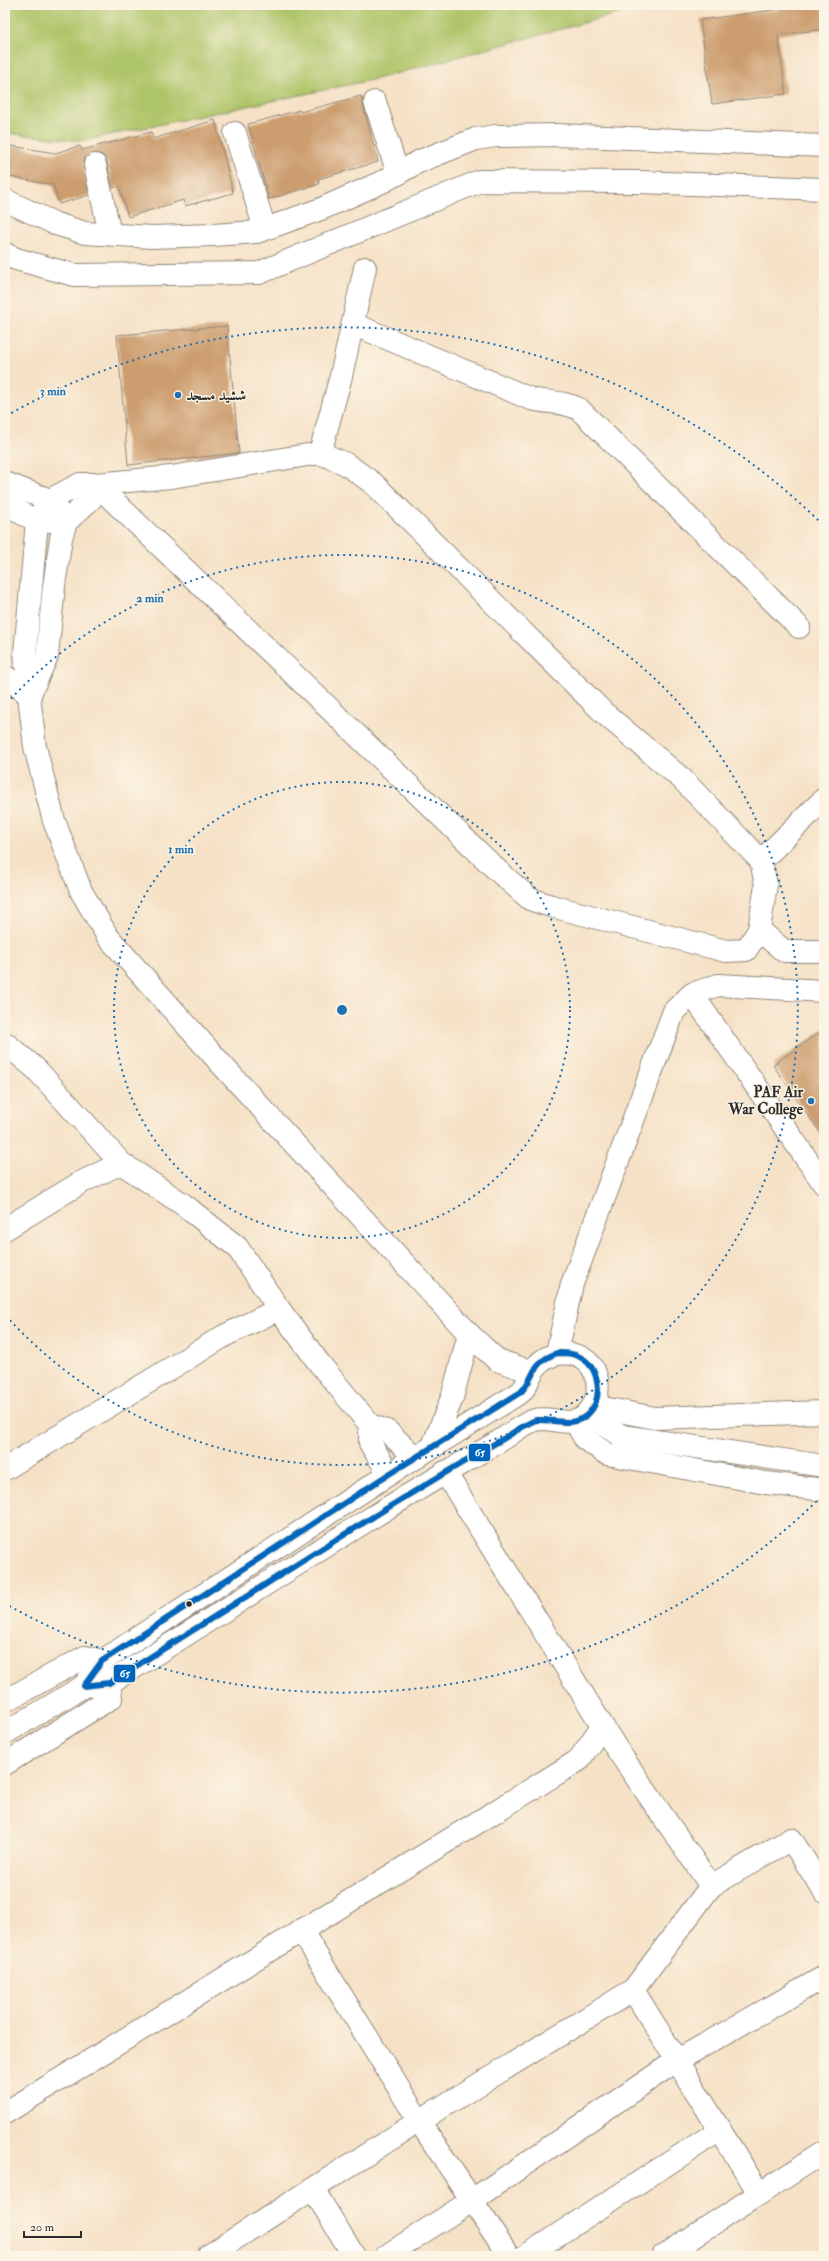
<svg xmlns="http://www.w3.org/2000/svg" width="829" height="2261" viewBox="0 0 829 2261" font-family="'IM FELL Double Pica',Amiri,serif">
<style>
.green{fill:#aec468;stroke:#6c784a}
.building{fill:#cc9d6e}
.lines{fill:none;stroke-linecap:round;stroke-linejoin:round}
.minor-casing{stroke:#908678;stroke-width:24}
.minor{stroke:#fff;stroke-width:22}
.bus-1-casing{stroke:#fcf5e5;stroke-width:9}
.bus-1{stroke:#0065bd;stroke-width:6}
.ring{fill:none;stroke:#1f6fb2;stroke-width:2;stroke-dasharray:2 4}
.poi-dot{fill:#1f6fb2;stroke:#fcf5e5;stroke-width:1.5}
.bus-dot{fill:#2b2b2b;stroke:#fcf5e5;stroke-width:1.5}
.labels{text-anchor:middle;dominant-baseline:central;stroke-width:3;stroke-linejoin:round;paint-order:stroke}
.poi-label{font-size:15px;font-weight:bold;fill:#2b2b2b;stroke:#fcf5e5;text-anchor:start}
.centre{fill:#1f6fb2;stroke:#fcf5e5;stroke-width:2}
.ring-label{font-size:12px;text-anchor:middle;font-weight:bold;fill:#1f6fb2;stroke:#fcf5e5;stroke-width:3;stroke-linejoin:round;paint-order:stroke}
.line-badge{stroke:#fcf5e5;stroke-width:1.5}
.badge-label{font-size:11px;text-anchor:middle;font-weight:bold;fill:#fff}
</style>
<rect width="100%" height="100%" fill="#fcf5e5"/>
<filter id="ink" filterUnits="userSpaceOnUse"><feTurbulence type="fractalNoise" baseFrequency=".025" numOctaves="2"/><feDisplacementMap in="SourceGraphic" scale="8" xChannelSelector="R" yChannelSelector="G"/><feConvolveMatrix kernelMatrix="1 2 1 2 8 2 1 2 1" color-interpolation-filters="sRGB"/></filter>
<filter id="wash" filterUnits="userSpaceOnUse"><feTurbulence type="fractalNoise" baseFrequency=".012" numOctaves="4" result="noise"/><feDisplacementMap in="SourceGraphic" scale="16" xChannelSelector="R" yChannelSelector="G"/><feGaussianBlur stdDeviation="0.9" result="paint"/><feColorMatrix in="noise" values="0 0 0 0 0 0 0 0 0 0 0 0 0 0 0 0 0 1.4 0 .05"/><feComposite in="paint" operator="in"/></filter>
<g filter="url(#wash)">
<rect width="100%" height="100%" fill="#f5e1c6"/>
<polygon class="green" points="5,5 650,5 372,80 81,141 5,133"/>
<g id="blocks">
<g class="building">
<polygon points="794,5 824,5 824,29 778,35 786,94 712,104 700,20 795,7"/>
<polygon points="361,96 378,162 318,179 319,184 269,199 248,124 300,110 300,112"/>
<polygon points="215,120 233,193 185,206 183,200 128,217 119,186 113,188 107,162 104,156 98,153 87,156 83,162 89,195 59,204 53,185 5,176 5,145 55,153 80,146 82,150 151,132 153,139"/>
<polygon points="227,326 239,453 128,465 117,335"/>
<polygon points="824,1029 824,1138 773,1065"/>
</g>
</g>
</g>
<g filter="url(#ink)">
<use href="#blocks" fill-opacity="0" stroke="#908678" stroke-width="1"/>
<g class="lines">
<defs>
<g id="minor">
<polyline points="375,102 398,174"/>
<polyline points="235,133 265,229"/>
<polyline points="95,165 110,234"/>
<polyline points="5,200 56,224 85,233 152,237 213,235 257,232 321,209 384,181 420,161 476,139 496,136 557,135 824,146"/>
<polyline points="5,254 16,259 74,275 259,273 480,181 640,182 824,189"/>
<path d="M 353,324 L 531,399 C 547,403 564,401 579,409 L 799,627"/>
<polyline points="320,453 341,376 365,268"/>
<polyline points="5,483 50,500 59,512"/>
<polyline points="96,484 498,871 530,899 551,906 726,951 746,950 759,930 766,885 761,861 682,779 605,714 374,484 346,464 320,453 171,477 96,484 80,484 50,500 37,521 25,653 29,695 35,747 54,821 81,891 108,937 222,1065 469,1334 497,1360 532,1372"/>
<path d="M 5,497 C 18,514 29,520 51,521"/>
<polyline points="5,676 29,695"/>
<polyline points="30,694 47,656 54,586 61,538 66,522 91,499 96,484"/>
<polyline points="761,861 824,799"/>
<polyline points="759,930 784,951 824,951"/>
<polyline points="692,994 824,1184"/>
<polyline points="5,1043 36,1069 121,1163 184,1205 237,1247 279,1309 319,1363 370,1425 387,1431 416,1458"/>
<polyline points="5,1229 80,1183 121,1163"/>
<polyline points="557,1353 572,1284 674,1011 692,994 718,985 824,991"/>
<polyline points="593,1406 655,1418 824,1412"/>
<polyline points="587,1415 622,1436 824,1466"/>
<polyline points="575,1421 585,1439 607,1454 766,1483 824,1490"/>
<polyline points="370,1425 370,1443 389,1474"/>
<polyline points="432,1448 452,1398 469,1334"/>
<polyline points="5,1469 224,1336 279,1309"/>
<polyline points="445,1472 618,1751 711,1886"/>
<polyline points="5,1701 85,1657 102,1661"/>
<path d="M 5,1733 L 84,1686 L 109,1683 C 238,1603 366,1518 498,1442 C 510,1435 522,1424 535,1420 C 552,1415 572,1431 588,1413 C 603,1397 601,1365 578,1356 C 561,1350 543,1355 533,1371 C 528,1379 527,1386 521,1392 L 389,1474 L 102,1661 L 84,1686"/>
<polyline points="5,1764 111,1698 109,1683"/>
<polyline points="301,1930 419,2121 509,2256"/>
<polyline points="633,1990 759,2193"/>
<polyline points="5,2113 579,1760 602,1726"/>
<polyline points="313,2189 354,2256"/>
<polyline points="208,2256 419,2121 633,1990 711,1886 791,1839 824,1891"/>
<polyline points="386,2256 471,2201 676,2061 824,1977"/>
<polyline points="525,2256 720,2130"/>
<polyline points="663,2256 824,2152"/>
</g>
</defs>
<use href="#minor" class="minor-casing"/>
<use href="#minor" class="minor"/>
<defs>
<path id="bus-1" d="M 557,1353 C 566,1353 574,1353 582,1358 C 600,1369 604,1400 587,1415 C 572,1428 555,1419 537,1420 C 529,1421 509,1436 501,1440 C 368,1517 239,1602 109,1683 L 84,1686 L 102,1661 L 389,1474 L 521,1392 C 537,1375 529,1364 557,1353 Z"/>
</defs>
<use href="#bus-1" class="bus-1-casing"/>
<use href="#bus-1" class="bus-1"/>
</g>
</g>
<g class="ring">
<circle cx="342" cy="1010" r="228"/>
<path d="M7 703A455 455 0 1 1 7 1317"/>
<path d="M821 1497A683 683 0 0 1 6 1604M6 416A683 683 0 0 1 821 523"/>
</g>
<g class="poi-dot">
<circle cx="178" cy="395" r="4"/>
<circle cx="811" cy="1101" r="4"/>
</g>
<circle class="bus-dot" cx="189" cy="1604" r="3.5"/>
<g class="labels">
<g class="poi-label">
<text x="186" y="395">ششید مسجد</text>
<text x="803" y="1092" text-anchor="end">PAF Air<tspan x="803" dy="17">War College</tspan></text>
</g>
</g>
<circle cx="342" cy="1010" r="6" class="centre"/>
<g class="ring-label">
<text x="53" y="395">3 min</text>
<text x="150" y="602">2 min</text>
<text x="181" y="853">1 min</text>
</g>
<g class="line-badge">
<rect x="468" y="1443" width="23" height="19" rx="4" fill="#0065bd"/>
<rect x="113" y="1664" width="23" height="19" rx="4" fill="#0065bd"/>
</g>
<g class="badge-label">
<text x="480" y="1456">65</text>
<text x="125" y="1677">65</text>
</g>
<rect width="829" height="2261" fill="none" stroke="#fcf5e5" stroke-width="20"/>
<path d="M24 2231v6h57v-6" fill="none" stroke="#2b2b2b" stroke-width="2"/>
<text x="30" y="2231" font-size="12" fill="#2b2b2b" stroke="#fcf5e5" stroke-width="3" paint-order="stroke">20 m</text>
</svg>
